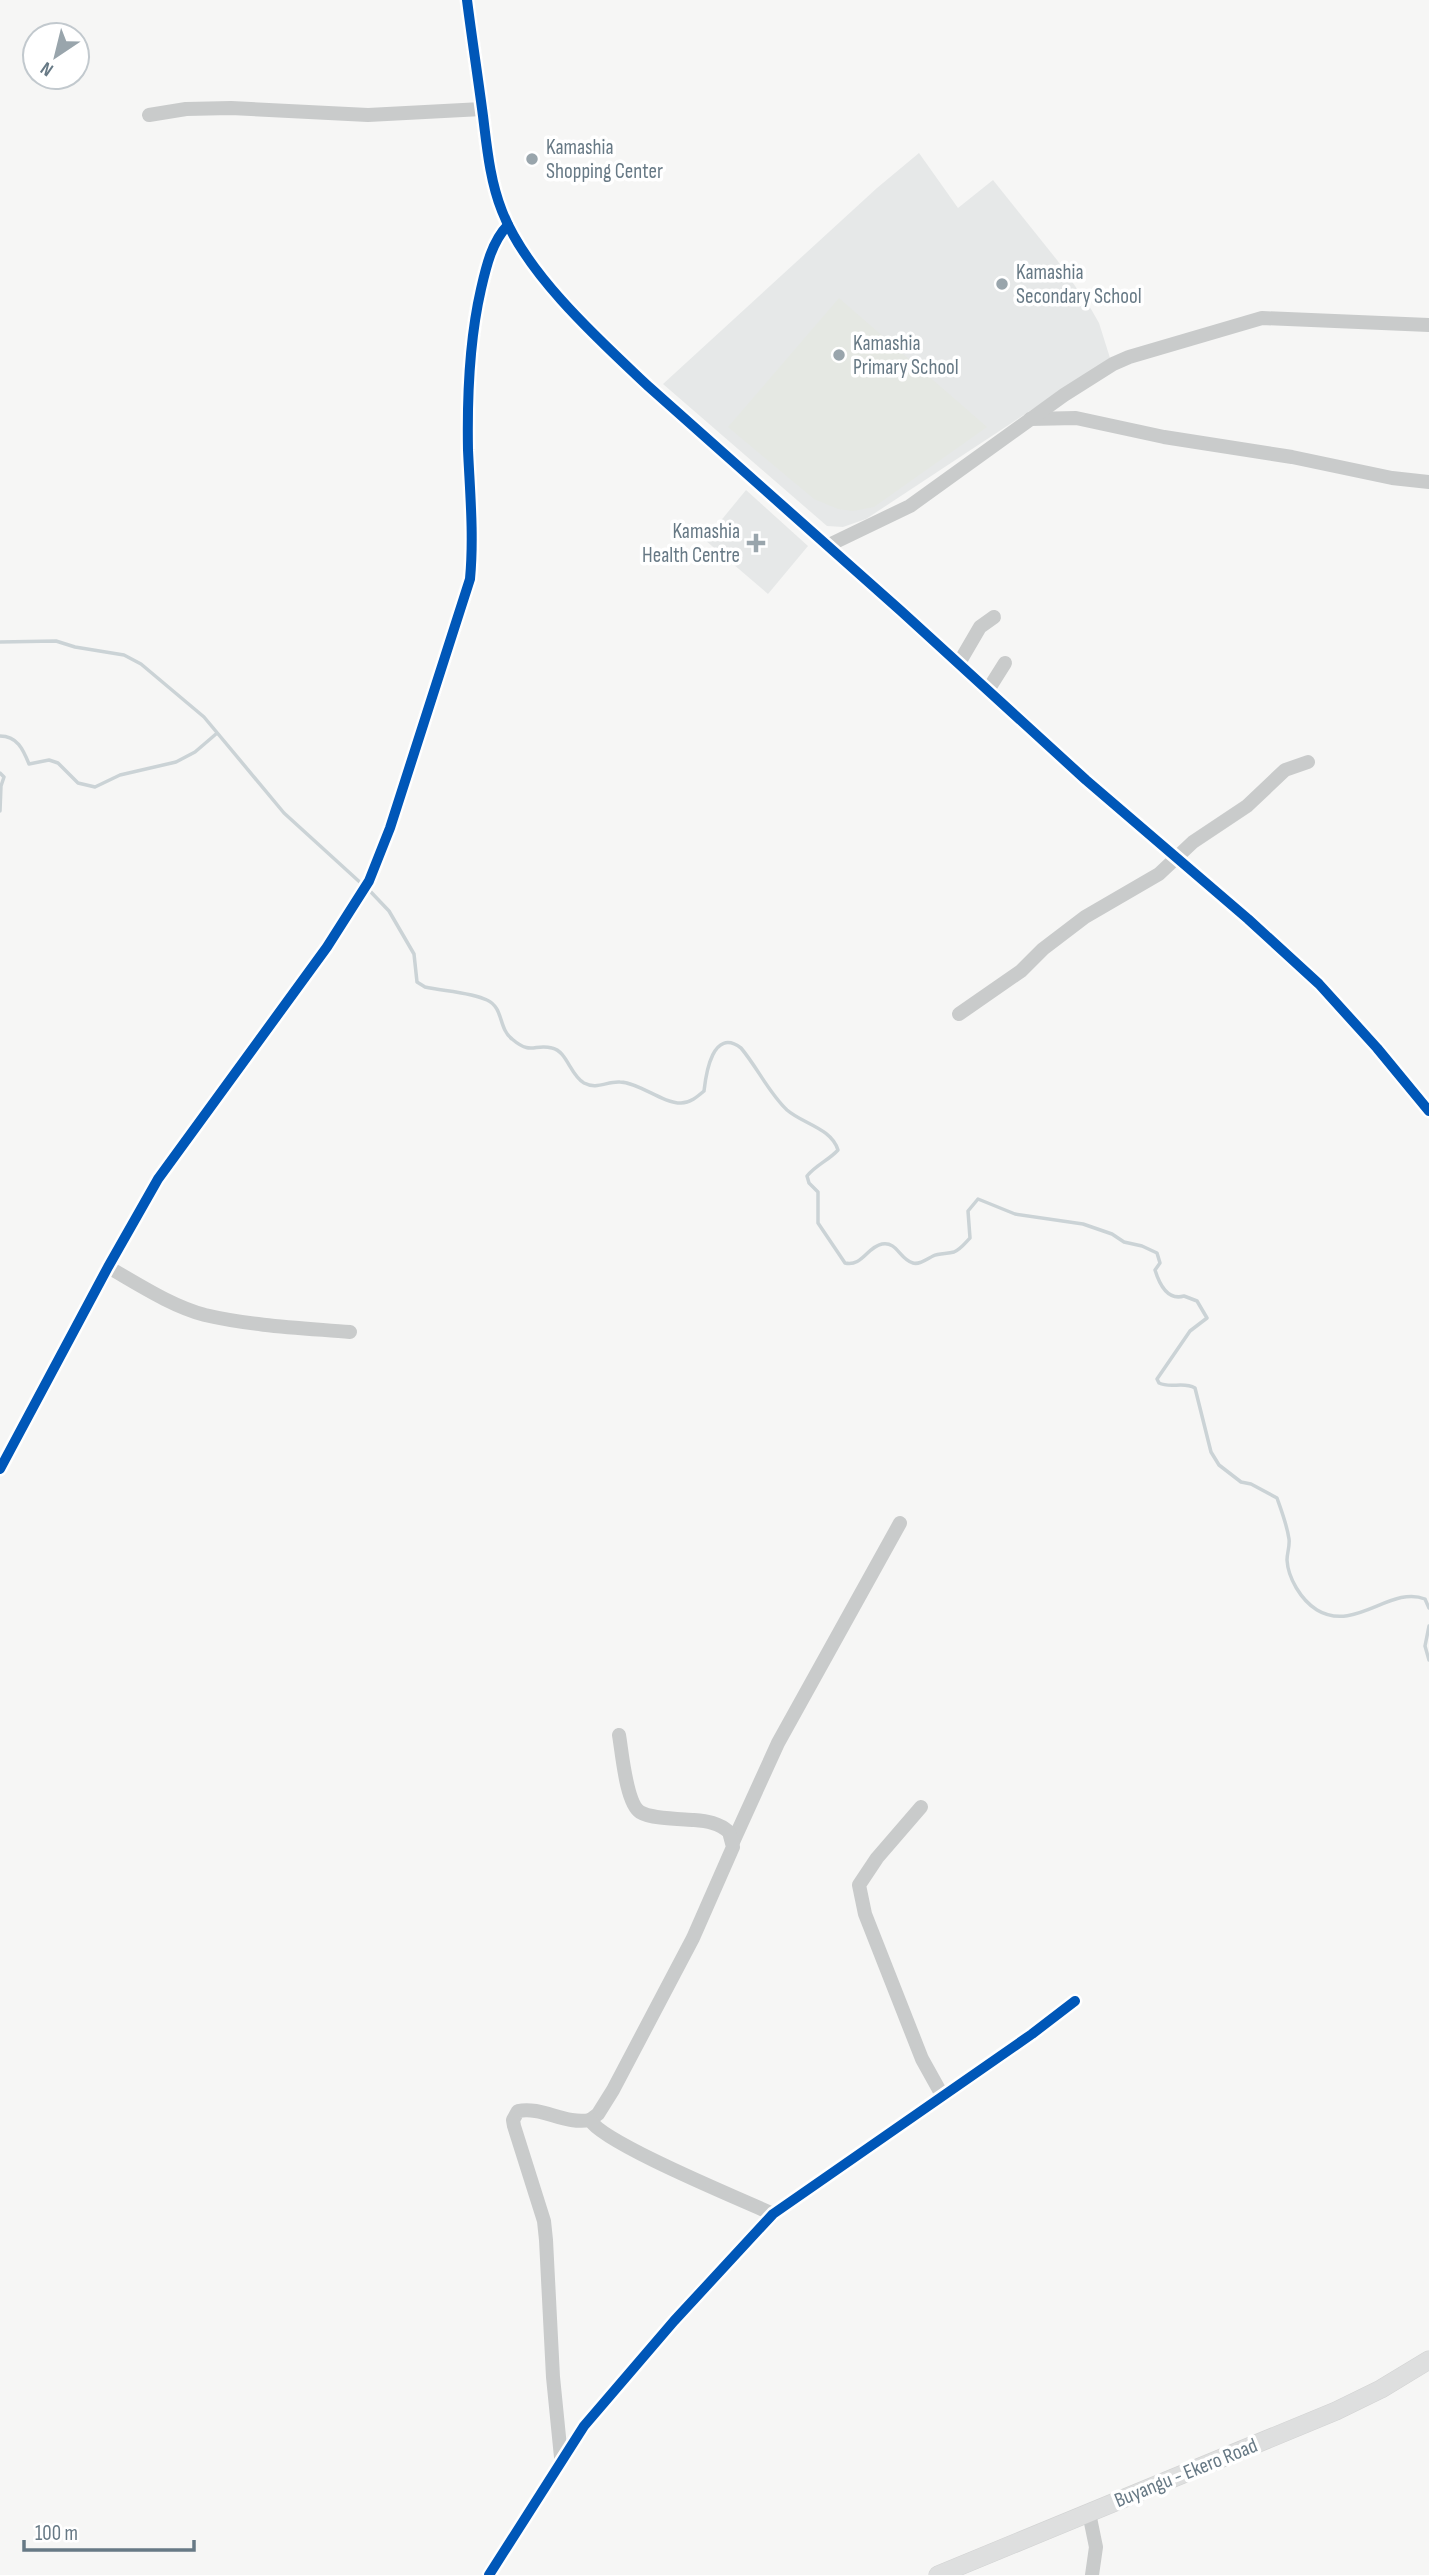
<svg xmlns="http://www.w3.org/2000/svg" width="1429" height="2575" viewBox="0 0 1429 2575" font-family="'Sofia Sans Condensed',sans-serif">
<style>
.built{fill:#e6e8e8}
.green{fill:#e5e8e3}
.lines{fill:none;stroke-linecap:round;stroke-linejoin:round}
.stream{stroke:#cbd3d6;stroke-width:3.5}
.major-casing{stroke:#d2d3d3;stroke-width:19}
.minor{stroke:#c9cbcb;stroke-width:14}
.major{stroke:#dedfdf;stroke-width:18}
.cycleway-casing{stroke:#fff;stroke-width:15}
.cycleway{stroke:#0057b8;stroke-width:10}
.poi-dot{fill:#99a5ac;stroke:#fff;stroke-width:2.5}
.labels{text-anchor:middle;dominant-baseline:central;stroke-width:7;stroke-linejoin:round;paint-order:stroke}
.poi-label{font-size:21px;fill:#677985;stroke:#fff;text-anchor:start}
.street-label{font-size:21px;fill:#677985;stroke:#fff}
</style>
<rect width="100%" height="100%" fill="#f6f6f5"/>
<g class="built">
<polygon points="919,153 958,208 993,180 1057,260 1091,309 1099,323 1110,358 866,519 843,527 827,526 663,384 877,188"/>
<polygon points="746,490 808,546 768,594 705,540"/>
</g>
<polygon class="green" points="839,298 987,427 874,507 853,511 838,509 814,499 728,427"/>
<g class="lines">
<g class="stream">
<polyline points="0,642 56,641 75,647 124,655 141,664 204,717 284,813 363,885"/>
<path d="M 0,736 C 17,736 23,749 29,764 L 49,760 L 58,763 L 78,783 L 95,787 L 120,775 L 176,762 L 195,752 L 216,734"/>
<polyline points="0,773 4,777 1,786 0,811"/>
<path d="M 369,890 L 389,911 L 414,954 L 417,982 L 425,987 C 443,991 471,992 487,1000 C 504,1008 498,1028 512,1039 C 532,1056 534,1043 552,1048 C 567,1051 570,1075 584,1083 C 597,1090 607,1081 620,1082 C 640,1083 662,1103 681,1103 C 690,1103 697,1097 704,1091 C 706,1073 713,1027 741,1048 C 757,1067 769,1093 787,1110 C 803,1124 831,1128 838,1150 C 829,1160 816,1165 807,1176 L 809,1183 L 818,1192 L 818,1223 L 845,1263 C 862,1267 867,1247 882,1244 C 897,1241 900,1260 913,1263 C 919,1265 927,1259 933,1256 C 939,1253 947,1254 954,1252 C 961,1249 965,1243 970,1238 L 968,1211 L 978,1199 L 1015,1214 L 1083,1224 L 1112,1234 L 1124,1242 L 1142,1246 L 1157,1253 L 1160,1263 L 1155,1270 C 1159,1283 1167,1301 1184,1296 L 1197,1301 L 1207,1318 L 1190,1331 L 1157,1379 L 1159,1383 C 1171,1389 1183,1381 1195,1388 L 1211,1452 L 1219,1465 L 1241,1482 L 1251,1484 L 1277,1498 C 1282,1512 1287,1525 1289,1539 C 1290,1546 1287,1553 1287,1560 C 1288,1578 1301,1600 1317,1610 C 1355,1633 1391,1585 1425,1599 L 1429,1608"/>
<polyline points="1429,1626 1425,1646 1429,1660"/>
</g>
<defs>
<polyline id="major" points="938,2575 1336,2411 1381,2389 1429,2360"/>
</defs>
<use href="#major" class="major-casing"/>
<g class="minor">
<path d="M 467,0 C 472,39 478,78 483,116 C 487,148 490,181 502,211 C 526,274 599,340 648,386 L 901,611 L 1086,780 L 1248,919 L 1319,984 L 1377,1048 L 1429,1111"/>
<polyline points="149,115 186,109 231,108 368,115 482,109"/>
<polyline points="1030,419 1076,418 1164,437 1292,457 1392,478 1429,482"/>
<polyline points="829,545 910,506 1064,395 1113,364 1129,357 1262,318 1429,325"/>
<polyline points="959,663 980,627 994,617"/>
<polyline points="988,690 1005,663"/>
<polyline points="959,1014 1021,971 1043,949 1085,917 1159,874 1193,842 1247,806 1285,770 1308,762"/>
<path d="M 108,1267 C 138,1284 171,1306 205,1315 C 252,1326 302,1328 350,1332"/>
<path d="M 0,1469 L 108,1267 L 158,1179 L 327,947 L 369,881 L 390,828 L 470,579 C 474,536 470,493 468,450 C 467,396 469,341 481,289 C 486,267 492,241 508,225"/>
<polyline points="921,1807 877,1858 859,1885 865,1914 922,2059 942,2095"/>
<polyline points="733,1842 778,1743 900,1523"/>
<path d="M 590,2120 L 598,2114 L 613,2090 L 693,1938 L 733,1847 L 729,1832 C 719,1823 707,1821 694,1820 C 681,1819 651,1819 640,1812 C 626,1803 622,1752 619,1735"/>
<path d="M 561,2457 L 553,2377 L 546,2240 L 544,2221 L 514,2126 L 513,2120 L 518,2111 C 542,2106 565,2125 590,2120 C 603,2143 740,2199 773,2214"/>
<polyline points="1089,2513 1096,2547 1092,2575"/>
<polyline points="489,2575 584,2426 674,2321 773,2214 1032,2034 1075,2001"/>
</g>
<use href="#major" class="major"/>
<defs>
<g id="cycleway">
<path d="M 467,0 C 472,39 478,78 483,116 C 487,148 490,181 502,211 C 526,274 599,340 648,386 L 901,611 L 1086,780 L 1248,919 L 1319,984 L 1377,1048 L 1429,1111"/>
<path d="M 0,1469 L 108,1267 L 158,1179 L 327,947 L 369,881 L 390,828 L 470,579 C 474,536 470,493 468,450 C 467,396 469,341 481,289 C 486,267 492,241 508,225"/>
<polyline points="489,2575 584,2426 674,2321 773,2214 1032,2034 1075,2001"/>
</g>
</defs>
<use href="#cycleway" class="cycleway-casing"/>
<use href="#cycleway" class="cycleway"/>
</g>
<g class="poi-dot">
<circle cx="532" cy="159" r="7"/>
<circle cx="1002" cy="284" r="7"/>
<circle cx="839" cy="355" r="7"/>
<path d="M752.5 532.5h7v7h7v7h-7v7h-7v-7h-7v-7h7z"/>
</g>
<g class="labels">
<g class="poi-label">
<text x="546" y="147">Kamashia<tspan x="546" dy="24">Shopping Center</tspan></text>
<text x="1016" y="272">Kamashia<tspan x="1016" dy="24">Secondary School</tspan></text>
<text x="853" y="343">Kamashia<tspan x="853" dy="24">Primary School</tspan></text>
<text x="740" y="531" text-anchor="end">Kamashia<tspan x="740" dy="24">Health Centre</tspan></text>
</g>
<g class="street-label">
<text transform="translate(1186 2473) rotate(-22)">Buyangu - Ekero Road</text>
</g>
</g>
<g transform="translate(56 56) rotate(215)"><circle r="33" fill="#ffffff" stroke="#c2c9ce" stroke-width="2"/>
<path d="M0-5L12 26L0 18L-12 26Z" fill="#99a5ac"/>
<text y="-10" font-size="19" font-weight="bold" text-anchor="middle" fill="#677985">N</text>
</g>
<path d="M24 2540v10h170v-10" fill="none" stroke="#677985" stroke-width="3.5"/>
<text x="35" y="2540" font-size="21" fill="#677985" stroke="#ffffff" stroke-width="5" paint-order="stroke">100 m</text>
</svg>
